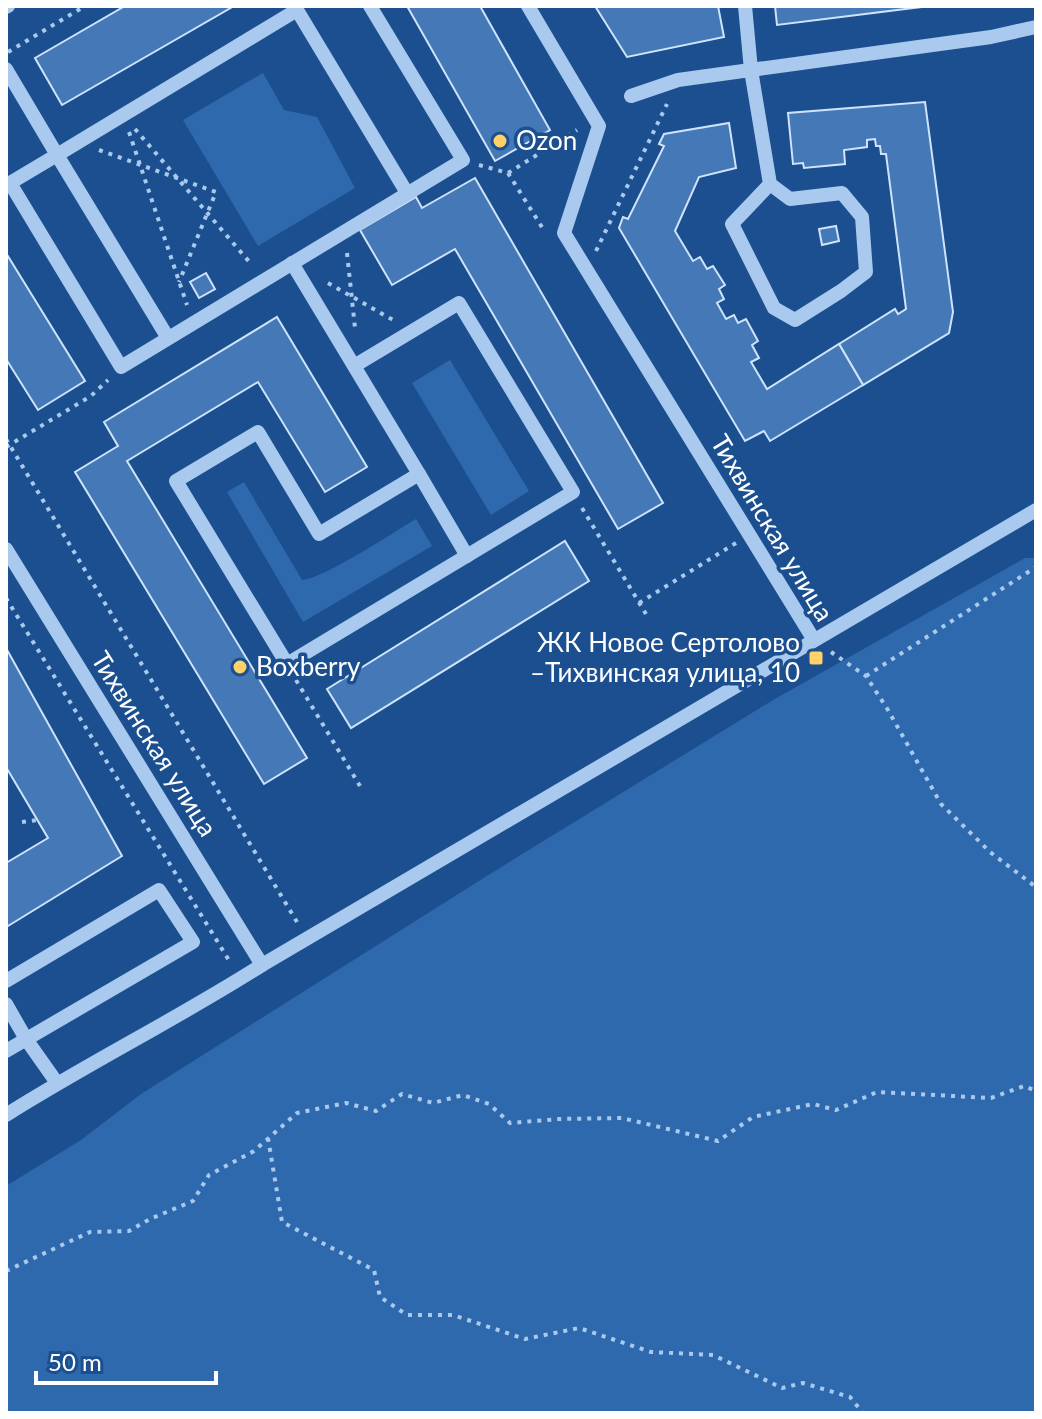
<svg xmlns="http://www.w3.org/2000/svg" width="1042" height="1419" font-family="Lato,sans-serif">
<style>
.green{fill:#2e69ad}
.building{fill:#4478b7;stroke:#cfe3fa;stroke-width:2}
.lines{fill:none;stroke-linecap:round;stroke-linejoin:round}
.path{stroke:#a9c9ee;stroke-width:4;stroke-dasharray:4 6;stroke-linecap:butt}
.minor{stroke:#a9c9ee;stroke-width:14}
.poi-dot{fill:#ffd166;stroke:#1b4f8f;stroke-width:3}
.labels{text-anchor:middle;stroke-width:7;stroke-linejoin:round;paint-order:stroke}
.poi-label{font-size:26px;fill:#fff;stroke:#1b4f8f;text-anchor:start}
.street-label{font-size:26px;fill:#fff;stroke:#1b4f8f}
</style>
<rect width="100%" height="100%" fill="#1b4f8f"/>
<g class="green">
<path d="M263 73 284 110 317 117 355 188 258 246 183 120Z"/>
<path d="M450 360 529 491 491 515 412 383Z"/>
<path d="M244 482 302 580C323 579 394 532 416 519L432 546 303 622 227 492Z"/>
<path d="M1025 558H1036V1413H6V1186L81 1140 141 1094 498 869 773 700Z"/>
</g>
<g class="building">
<path d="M125 6H234L62 105 35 58Z"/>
<path d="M407 6H480L550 130 495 161Z"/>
<path d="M595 6H718L724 37 627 57Z"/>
<path d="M775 6H921V7L777 25Z"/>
<path d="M925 102 953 312 949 333 863 385 839 344 895 309 898 314 906 309 886 154H881L880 146H876L875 139 867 140V147L844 150 845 164 804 168 803 163 793 164 788 113Z"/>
<path d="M729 123 736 168 699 177 675 231 693 261 700 257 707 269 713 266 725 285 719 289 724 299 717 303 726 319 734 315 738 323 746 319 758 341 752 345 759 358 751 362 767 389 839 344 863 385 770 441 764 431 745 441 619 228 623 217 628 219 664 146 659 144 664 134Z"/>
<path d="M475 178 663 503 618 529 455 249 392 285 360 230 416 197 422 208Z"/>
<path d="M836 226 839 241 822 245 819 229Z"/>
<path d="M6 253 85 381 38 410 6 359Z"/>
<path d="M206 273 215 289 199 298 190 282Z"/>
<path d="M277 317 367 467 325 492 258 382 127 461 307 758 264 784 75 472 118 446 104 422Z"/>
<path d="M565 541 589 581 351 728 327 689Z"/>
<path d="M6 648 122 856 8 926 6 923V863L48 838 6 767Z"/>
</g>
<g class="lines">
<g class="path">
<path d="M8 52 85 6"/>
<path d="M135 129 252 265"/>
<path d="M129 132 187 305"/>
<path d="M99 150 216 192 179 282"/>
<path d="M479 165 508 173 545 232"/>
<path d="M508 173 577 130"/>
<path d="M596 251 667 104"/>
<path d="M347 253 355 328"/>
<path d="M328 283 393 320"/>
<path d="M6 439 297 922"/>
<path d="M6 447 91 396 108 380"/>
<path d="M582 508 646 614"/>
<path d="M6 598 230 962"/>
<path d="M639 603 736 543"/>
<path d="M831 652 866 676 888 710 941 804 990 852 1036 887"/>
<path d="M866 676 1036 567"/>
<path d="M296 680 360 786"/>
<path d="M22 822 37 820"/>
<path d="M268 1138 282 1222 374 1270 380 1297 407 1315H453L525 1339 579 1328 651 1352 713 1355 782 1388 803 1383 850 1397 863 1413"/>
<path d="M6 1271 90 1232 129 1231 150 1219 193 1201 209 1175 254 1151 297 1113 346 1103 376 1111 402 1094 433 1103 463 1095 489 1104 510 1123 559 1119 622 1118 718 1141 753 1117 813 1104 836 1110 877 1092 991 1098 1024 1086 1036 1091"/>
</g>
<g class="minor">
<path d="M528 6 599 126 564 233 814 640"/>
<path d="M745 6 751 70 770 184 790 199 842 193 862 217 866 272 841 291 795 320 774 308 732 224 770 184"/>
<path d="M6 7 8 6"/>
<path d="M6 69 57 155 10 183 121 367 463 160 370 6"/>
<path d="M631 96 678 80 991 37 1036 27"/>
<path d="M292 263 419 474 319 534 258 432 176 481 287 664 573 492 459 303 354 366"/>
<path d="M168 338 57 155 297 10 407 193"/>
<path d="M419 474 467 556"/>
<path d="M6 549 262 965"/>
<path d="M6 981 159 890 193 942 6 1051"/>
<path d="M6 1004 26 1039 57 1083"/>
<path d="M6 1115C90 1062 179 1018 262 965L1036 510"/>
</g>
</g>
<g class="poi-dot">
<circle cx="500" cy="141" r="8"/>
<rect x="808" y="650" width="16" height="16" rx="4"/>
<circle cx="240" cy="667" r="8"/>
</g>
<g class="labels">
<g class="poi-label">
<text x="516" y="150">Ozon</text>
<text x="800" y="652" text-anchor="end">ЖК Новое Сертолово<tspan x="800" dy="30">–Тихвинская улица, 10</tspan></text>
<text x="256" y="676">Boxberry</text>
</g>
<g class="street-label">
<text transform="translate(772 528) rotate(59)" y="9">Тихвинская улица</text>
<text transform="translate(154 744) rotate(58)" y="9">Тихвинская улица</text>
</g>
</g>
<rect width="1042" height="1419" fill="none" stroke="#ffffff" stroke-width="16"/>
<path d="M36 1371v12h180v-12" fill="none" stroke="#ffffff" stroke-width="4"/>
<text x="48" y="1371" font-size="24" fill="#ffffff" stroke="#1b4f8f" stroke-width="6" paint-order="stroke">50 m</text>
</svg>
